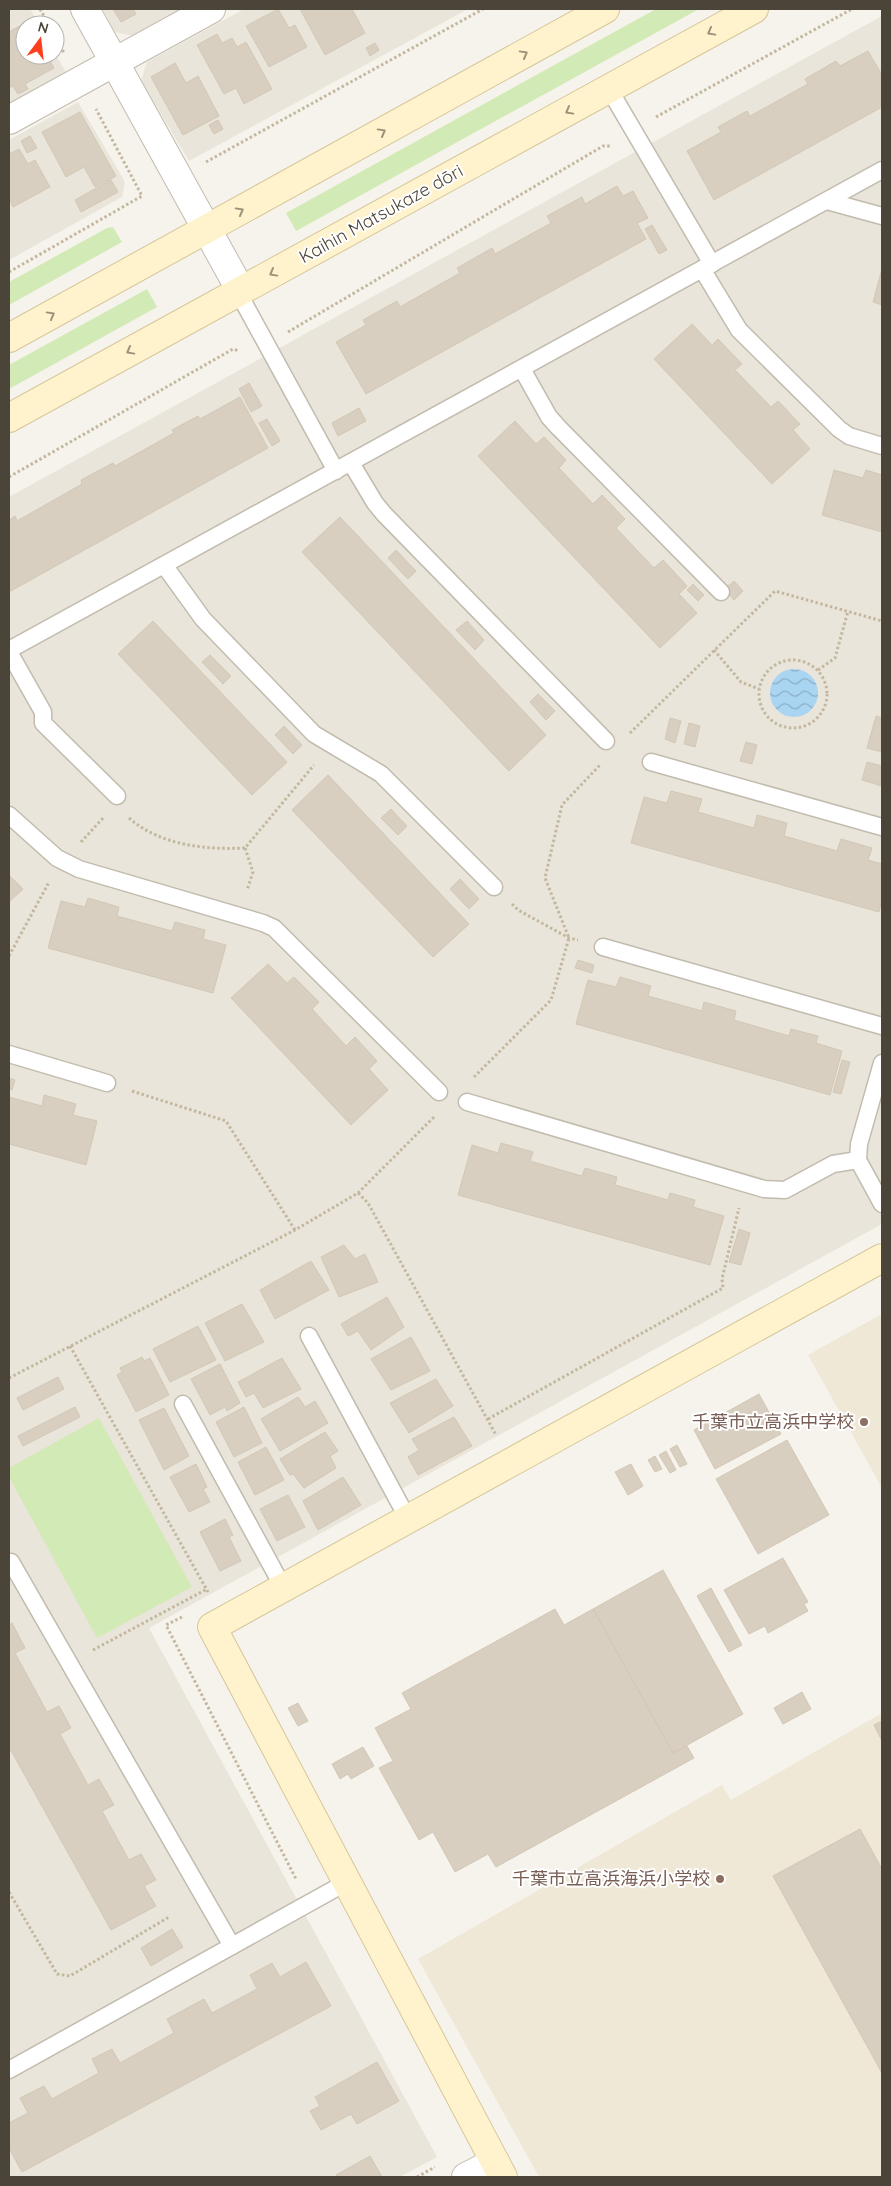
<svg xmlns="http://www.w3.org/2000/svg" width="891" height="2186" font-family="Quicksand,'Noto Sans JP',sans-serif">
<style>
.residential{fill:#eae5da}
.education{fill:#efe8d6}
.grass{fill:#d2eab5}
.water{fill:url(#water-waves)}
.building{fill:#d8cfc1;stroke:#d3c7b4}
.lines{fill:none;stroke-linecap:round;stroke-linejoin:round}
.lane-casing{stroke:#c2bbae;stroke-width:19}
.street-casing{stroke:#c2bbae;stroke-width:30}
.secondary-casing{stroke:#d6c79b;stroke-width:30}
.path{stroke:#c4b79f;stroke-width:3;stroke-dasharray:2.5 2.5;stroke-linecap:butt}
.lane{stroke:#fff;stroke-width:16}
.street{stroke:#fff;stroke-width:28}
.secondary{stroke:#fff3cd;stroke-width:28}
.oneway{stroke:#9c937c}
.education-dot{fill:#8d6e63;stroke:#fff;stroke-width:2}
.labels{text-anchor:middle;stroke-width:4;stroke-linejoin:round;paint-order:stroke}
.street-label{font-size:18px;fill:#4b4439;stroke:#fff}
.education-label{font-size:18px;fill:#785e54;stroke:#fff;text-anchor:end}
</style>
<defs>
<pattern id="water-waves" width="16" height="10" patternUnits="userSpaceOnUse" patternTransform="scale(1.25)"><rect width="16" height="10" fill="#a9d4f2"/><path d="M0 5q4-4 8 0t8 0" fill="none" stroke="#8caec5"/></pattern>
</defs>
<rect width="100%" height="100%" fill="#f6f3ec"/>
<g class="residential">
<path d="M9 9H30L39 25H25V55H55V53L68 76 12 105 9 104Z"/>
<path d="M103 9H184L134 36 115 32Z"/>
<path d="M244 9H468L189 161 141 81 147 62Z"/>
<path d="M882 16V1224L149 1628 437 2157 400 2177H9V497Z"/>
<path d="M78 102 125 182 122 197 9 260V140Z"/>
</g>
<g class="education">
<path d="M882 1314V1488L808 1355Z"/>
<path d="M882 1713V2177H539L418 1959 722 1785 731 1800Z"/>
</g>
<g class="grass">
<path d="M656 9H699L296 231 286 213Z"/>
<path d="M113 227 122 242 9 305V282L107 228Z"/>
<path d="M147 289 157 307 9 389V365Z"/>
<path d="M99 1418 192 1587 97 1638 9 1477V1468Z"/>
</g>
<circle class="water" cx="794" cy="693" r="24"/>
<g class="building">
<path d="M113 9H133L136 14 121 22Z"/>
<path d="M278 9 289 28 295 25 307 47 269 67 246 26Z"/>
<path d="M300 9H352L365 33 325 55Z"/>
<path d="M28 21 30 25H25V55H47L54 68 25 84 28 89 18 94 13 86 9 88V32Z"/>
<path d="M217 34 222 43 232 38 237 47 246 42 272 89 244 104 236 88 224 94 197 45Z"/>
<path d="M375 43 379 50 370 56 366 48Z"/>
<path d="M868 51 882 75V107L714 200 687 151 721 132 718 127 747 111 750 116 808 84 805 79 836 61 840 66Z"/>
<path d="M175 63 186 83 198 76 219 116 183 135 151 77Z"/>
<path d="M80 112 116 176 95 187 84 167 66 177 42 132Z"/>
<path d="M218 120 223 129 214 134 209 125Z"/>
<path d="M30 136 37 148 27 153 21 141Z"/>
<path d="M19 149 28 164 35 160 50 187 13 207 9 198V154Z"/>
<path d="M111 180 118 192 81 212 75 200Z"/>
<path d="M617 186 623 196 633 191 648 218 637 223 646 239 366 394 336 342 366 325 363 320 397 301 400 307 460 273 457 268 492 248 495 254 551 223 547 216 582 197 585 204Z"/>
<path d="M652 225 667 250 659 254 645 229Z"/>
<path d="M882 269V305L873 302Z"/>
<path d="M692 324 712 345 718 339 742 364 735 370 771 407 778 401 800 424 793 430 810 449 772 484 654 359Z"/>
<path d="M249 383 262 406 251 412 239 389Z"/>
<path d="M240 397 268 448 9 592V520L15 516 17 521 82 484 81 480 113 463 115 466 174 433 172 430 198 416 200 419Z"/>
<path d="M359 408 366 421 338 436 332 423Z"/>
<path d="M267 419 280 441 272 446 259 423Z"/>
<path d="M515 421 536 444 544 437 566 460 559 468 593 504 602 495 625 519 616 528 654 568 663 560 687 586 679 594 697 613 660 648 478 456Z"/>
<path d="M834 470 863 478 866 470 882 475V532L822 515Z"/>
<path d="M340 517 546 735 509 771 302 552Z"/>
<path d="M396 550 416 571 408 579 388 558Z"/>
<path d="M734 581 743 591 734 600 725 589Z"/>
<path d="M693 584 704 595 698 601 687 590Z"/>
<path d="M153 621 287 762 252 795 118 654Z"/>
<path d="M467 621 484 640 475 650 456 630Z"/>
<path d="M210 655 231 676 223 684 202 662Z"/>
<path d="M538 694 555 711 546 720 530 702Z"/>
<path d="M876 716 882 718V752L867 748Z"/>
<path d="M670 718 681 721 675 743 665 739Z"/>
<path d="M689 723 700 726 695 747 684 744Z"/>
<path d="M284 726 302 745 293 754 275 735Z"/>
<path d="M746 742 757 745 752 764 740 761Z"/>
<path d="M867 762 882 766V786L862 780Z"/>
<path d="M328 775 469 924 433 957 292 810Z"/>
<path d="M671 791 702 799 698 812 754 828 757 815 787 823 784 836 837 851 841 839 872 848 868 860 882 864V900L879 912 631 843 644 797 667 803Z"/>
<path d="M391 809 407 826 398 835 381 818Z"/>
<path d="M9 875 23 889 9 902Z"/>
<path d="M460 879 479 899 469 909 450 889Z"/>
<path d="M88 898 119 907 117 916 172 931 175 922 205 930 203 939 226 945 213 993 48 948 61 901 85 907Z"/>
<path d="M578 960 594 965 592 973 575 968Z"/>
<path d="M268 964 287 983 294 977 319 1002 312 1009 346 1046 355 1037 377 1061 369 1069 388 1090 351 1125 231 998Z"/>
<path d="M620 977 651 986 648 996 702 1011 704 1002 736 1011 734 1020 789 1036 791 1029 818 1036 816 1043 842 1051 830 1095 576 1024 588 980 616 987Z"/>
<path d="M842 1060 850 1062 841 1094 833 1092Z"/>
<path d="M9 1078 15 1080 12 1090 9 1089Z"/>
<path d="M44 1095 76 1104 73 1115 97 1121 86 1165 9 1144V1097L42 1106Z"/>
<path d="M501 1143 533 1152 530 1161 582 1176 585 1168 617 1177 615 1185 668 1200 670 1193 695 1200 693 1207 724 1216 710 1265 458 1195 472 1145 498 1153Z"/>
<path d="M739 1229 750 1233 741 1265 729 1262Z"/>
<path d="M344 1245 355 1259 365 1254 378 1282 339 1297 321 1257Z"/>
<path d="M311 1261 329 1290 275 1319 260 1290Z"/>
<path d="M387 1297 404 1327 371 1350 358 1331 348 1336 341 1324Z"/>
<path d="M242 1304 264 1342 225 1361 205 1323Z"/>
<path d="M198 1326 216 1360 170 1382 153 1349Z"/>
<path d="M411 1337 430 1371 391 1390 371 1359Z"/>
<path d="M142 1357 144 1361 150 1358 169 1395 136 1412 117 1375 122 1372 120 1368Z"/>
<path d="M282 1358 301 1389 263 1408 254 1393 246 1397 238 1382Z"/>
<path d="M220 1364 240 1403 227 1411 225 1407 210 1415 191 1379Z"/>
<path d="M58 1377 64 1389 23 1410 17 1398Z"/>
<path d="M436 1379 453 1406 409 1433 390 1403Z"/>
<path d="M759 1394 781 1434 715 1469 694 1430Z"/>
<path d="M298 1397 305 1407 315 1401 328 1423 280 1451 261 1419Z"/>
<path d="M75 1407 80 1417 23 1446 18 1436Z"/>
<path d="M244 1407 262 1443 234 1457 216 1422Z"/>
<path d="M164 1408 189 1456 164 1470 139 1420Z"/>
<path d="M454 1417 472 1446 418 1475 408 1457 419 1450 412 1439Z"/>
<path d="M325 1432 338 1451 330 1456 336 1468 304 1488 293 1474 290 1475 280 1459Z"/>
<path d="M787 1440 829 1515 758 1554 716 1479Z"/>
<path d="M677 1445 687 1464 680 1467 670 1449Z"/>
<path d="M266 1447 284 1480 255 1495 238 1462Z"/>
<path d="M666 1451 676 1470 670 1473 659 1455Z"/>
<path d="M655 1456 662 1469 655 1472 648 1460Z"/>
<path d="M196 1464 207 1487 203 1489 210 1502 189 1512 170 1477Z"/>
<path d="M631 1464 643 1486 628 1495 615 1472Z"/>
<path d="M343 1477 361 1505 318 1530 303 1501Z"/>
<path d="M288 1495 305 1527 277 1541 260 1509Z"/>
<path d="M225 1519 233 1535 229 1537 241 1561 220 1571 200 1532Z"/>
<path d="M783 1558 808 1602 804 1604 808 1611 768 1633 765 1626 749 1634 724 1590Z"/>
<path d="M663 1570 743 1714 673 1753 593 1609Z"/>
<path d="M711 1588 742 1645 729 1652 697 1596Z"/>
<path d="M555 1609 564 1625 593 1609 673 1753 687 1746 694 1758 496 1867 488 1854 455 1872 433 1832 419 1840 379 1768 393 1761 375 1728 411 1709 402 1693Z"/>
<path d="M12 1623 25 1648 15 1653 47 1712 59 1706 71 1728 60 1734 88 1785 99 1779 114 1805 102 1811 129 1860 141 1854 156 1880 144 1886 156 1906 111 1930 9 1747V1625Z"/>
<path d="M802 1692 811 1709 783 1724 774 1708Z"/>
<path d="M298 1703 308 1721 298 1726 288 1708Z"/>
<path d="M882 1721V1741L874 1725Z"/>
<path d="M363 1747 374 1766 351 1779 348 1774 340 1779 332 1764Z"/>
<path d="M860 1829 882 1869V2073L773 1876Z"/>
<path d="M172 1929 183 1947 151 1966 141 1948Z"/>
<path d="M306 1962 331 2006 22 2172 9 2148V2123L28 2113 20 2098 44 2086 52 2099 99 2073 92 2059 112 2049 120 2063 174 2033 167 2019 204 1999 212 2013 257 1989 250 1975 272 1963 280 1977Z"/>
<path d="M377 2062 399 2101 357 2124 351 2114 321 2130 310 2111 320 2106 315 2097Z"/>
<path d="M370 2156 382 2177H337L336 2175Z"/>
</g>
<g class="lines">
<defs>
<g id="lane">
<path d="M609 89 712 264"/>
<path d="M827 201 882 216"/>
<path d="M702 269 739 330 839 429 849 436 882 446"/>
<path d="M241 291 245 305 336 471"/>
<path d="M522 369 549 417 559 428 721 592"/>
<path d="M351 463 375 503 384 514 606 741"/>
<path d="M164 565 203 619 314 734 381 774 494 887"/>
<path d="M9 650 882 170"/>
<path d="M9 652 43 712V723L117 796"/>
<path d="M651 762 882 827"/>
<path d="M9 815 57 858 79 869 263 923 274 928 439 1092"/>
<path d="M603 947 882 1026"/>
<path d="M9 1054 107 1083"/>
<path d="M882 1063 859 1144 858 1160 882 1204"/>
<path d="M467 1102 764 1189 785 1190 833 1164 858 1160"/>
<path d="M309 1336 408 1519"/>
<path d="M183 1404 283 1587"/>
<path d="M11 1562 232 1946"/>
<path d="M9 2070 347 1882"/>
</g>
<g id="street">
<path d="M85 9 241 291"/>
<path d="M9 120 211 9"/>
<path d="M466 2177 495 2162"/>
</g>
<g id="secondary">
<path d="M9 338 605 9"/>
<path d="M9 418 754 9"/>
<path d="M503 2177 212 1627 882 1258"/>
</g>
</defs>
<use href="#lane" class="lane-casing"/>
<use href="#street" class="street-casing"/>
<use href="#secondary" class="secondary-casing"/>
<g class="path">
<path d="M40 9 49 25"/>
<path d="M55 37 64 53"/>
<path d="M656 117 852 9"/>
<path d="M206 162 483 9"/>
<path d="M9 272 142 196 96 109"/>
<path d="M288 332 603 146H611"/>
<path d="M9 477 233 349 239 351"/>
<path d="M714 650 741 682 759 689"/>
<circle cx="793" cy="694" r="34"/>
<path d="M818 670 835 658 848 611"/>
<path d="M630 733 775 591 882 621"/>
<path d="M129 818C160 845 204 850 245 848L314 765"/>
<path d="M81 842 104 817"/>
<path d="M245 848 253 872 247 890"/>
<path d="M512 904 518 910 569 938 578 940"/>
<path d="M9 956 49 882"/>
<path d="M474 1077 551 1000 569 938 545 878 562 805 600 765"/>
<path d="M132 1091 226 1121 295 1230"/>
<path d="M358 1193 368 1203 496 1435"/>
<path d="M70 1346 208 1592"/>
<path d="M9 1378 295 1230 358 1193 434 1117"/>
<path d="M488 1419 723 1288 722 1279 739 1208"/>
<path d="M182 1617 166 1625 296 1879"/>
<path d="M93 1650 207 1589"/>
<path d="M9 1892 57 1974 70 1976 169 1917"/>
<path d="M417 2177 435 2167"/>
</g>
<use href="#lane" class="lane"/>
<use href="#street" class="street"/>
<use href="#secondary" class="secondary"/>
</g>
<defs><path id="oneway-chevron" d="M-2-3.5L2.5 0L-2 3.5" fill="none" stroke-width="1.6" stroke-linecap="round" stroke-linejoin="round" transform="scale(1.25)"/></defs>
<g class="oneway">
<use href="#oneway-chevron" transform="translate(711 32) rotate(151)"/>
<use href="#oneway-chevron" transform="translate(524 54) rotate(-29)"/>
<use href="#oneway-chevron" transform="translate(569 111) rotate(151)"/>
<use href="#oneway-chevron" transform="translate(382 132) rotate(-29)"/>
<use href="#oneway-chevron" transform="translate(240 211) rotate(-29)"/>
<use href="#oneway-chevron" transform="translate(273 273) rotate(151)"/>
<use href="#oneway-chevron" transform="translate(51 315) rotate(-29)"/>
<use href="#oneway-chevron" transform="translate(130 351) rotate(151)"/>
</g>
<g class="education-dot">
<circle cx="864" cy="1422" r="5"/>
<circle cx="720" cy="1879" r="5"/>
</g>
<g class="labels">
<g class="street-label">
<text transform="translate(381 214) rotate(-29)" y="6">Kaihin Matsukaze dōri</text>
</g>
<g class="education-label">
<text x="854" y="1428">千葉市立高浜中学校</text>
<text x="710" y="1885">千葉市立高浜海浜小学校</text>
</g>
</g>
<rect width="891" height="2186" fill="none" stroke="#4b4439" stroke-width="20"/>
<g transform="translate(40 40) rotate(15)"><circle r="24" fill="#ffffff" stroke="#b7b4b0"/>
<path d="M0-4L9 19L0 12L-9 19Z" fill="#fc3f1d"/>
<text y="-8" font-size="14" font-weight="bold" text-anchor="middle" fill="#4b4439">N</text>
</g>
</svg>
